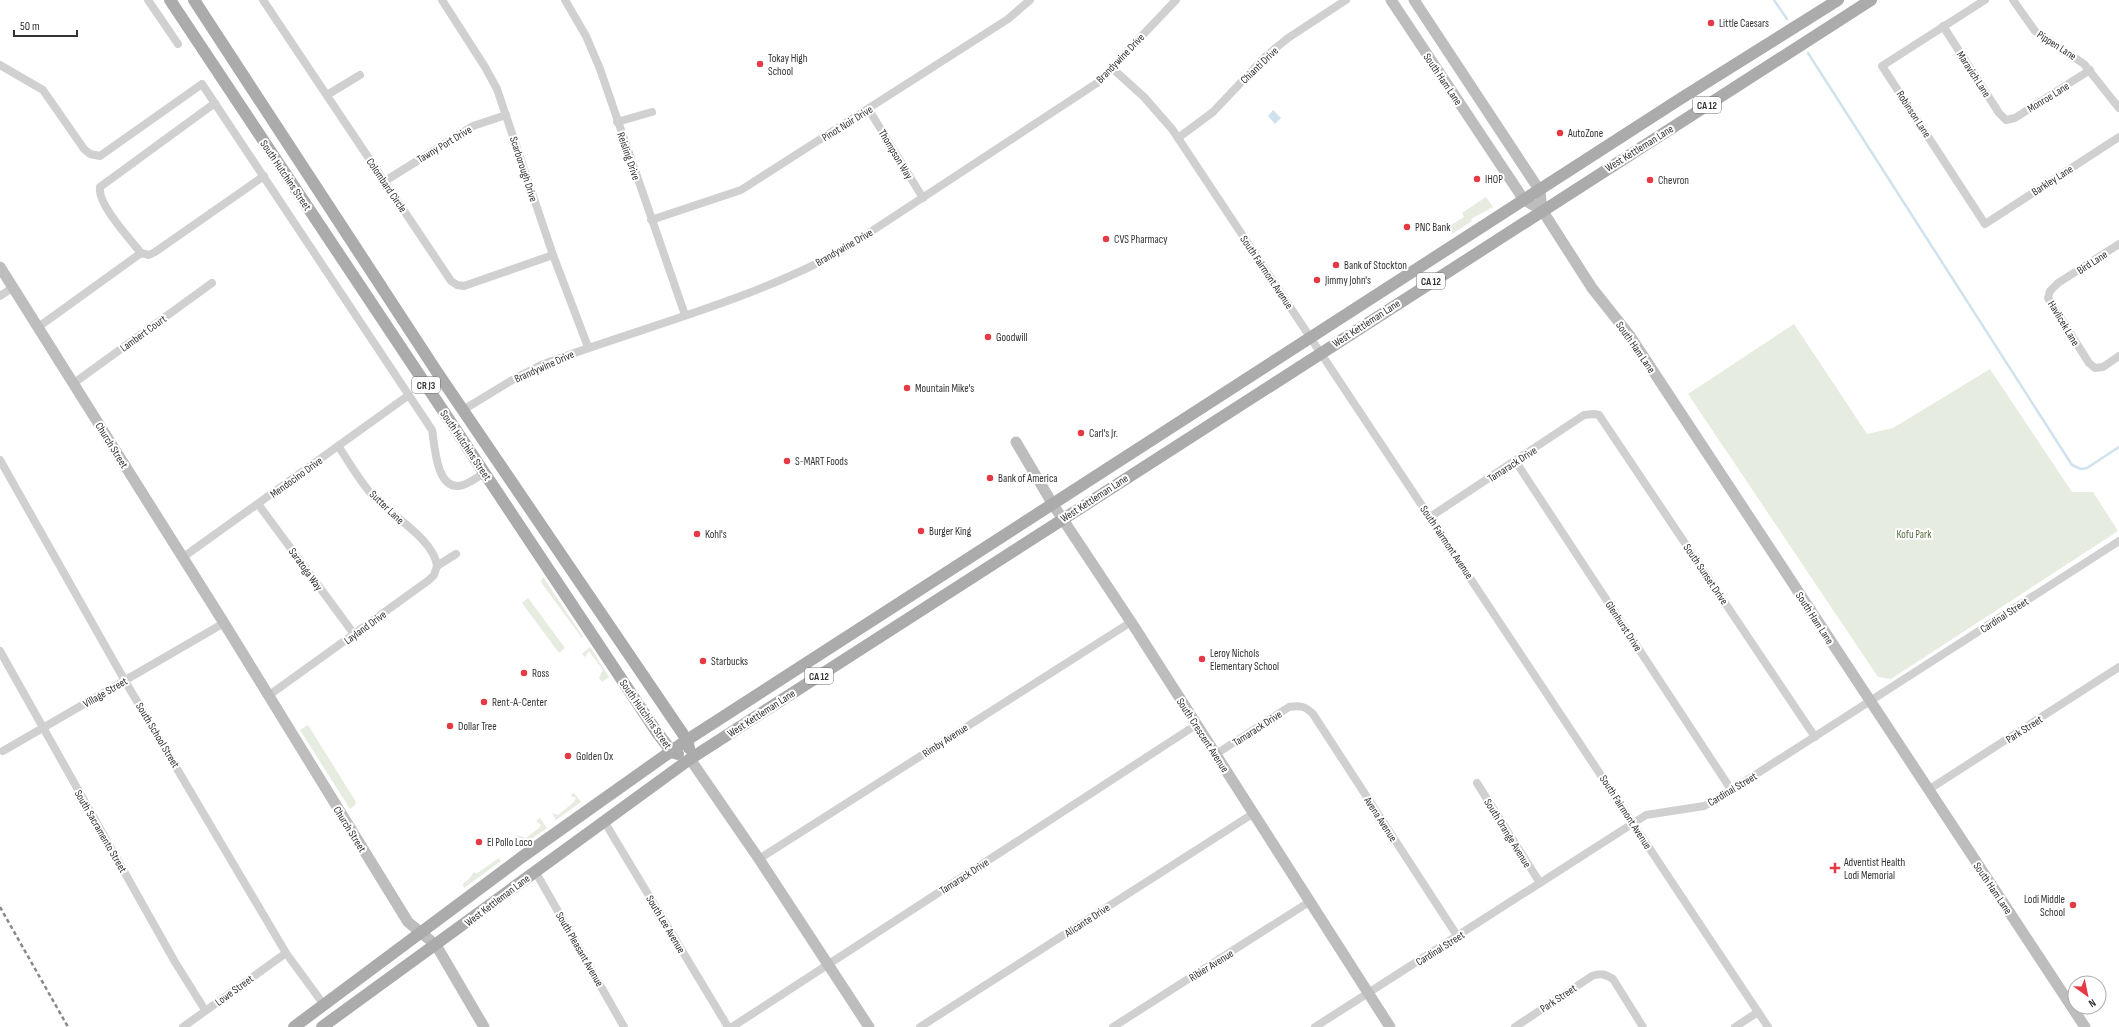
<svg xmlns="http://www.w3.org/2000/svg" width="2119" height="1027" font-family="'Sofia Sans Condensed',sans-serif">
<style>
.green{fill:#e6ecdf}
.water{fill:#cfe2ee}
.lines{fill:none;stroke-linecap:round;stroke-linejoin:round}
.stream{stroke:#cfe2ee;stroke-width:2.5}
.street{stroke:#d0d0d0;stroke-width:8}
.secondary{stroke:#bdbdbd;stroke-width:11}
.primary{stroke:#ababab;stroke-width:12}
.rail{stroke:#888;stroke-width:2.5;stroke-dasharray:4 3;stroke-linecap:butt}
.poi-dot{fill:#e63946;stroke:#fff;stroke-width:1.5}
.labels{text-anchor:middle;stroke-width:4;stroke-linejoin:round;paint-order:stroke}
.shield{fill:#fff;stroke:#707070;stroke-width:1}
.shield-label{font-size:10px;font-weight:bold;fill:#333}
.poi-label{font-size:11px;fill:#333;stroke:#fff;text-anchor:start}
.street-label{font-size:11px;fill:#333;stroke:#fff}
.park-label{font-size:11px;fill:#56703f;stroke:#fff}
</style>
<rect width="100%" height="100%" fill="#fff"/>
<g class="green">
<path d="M1486 197 1493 207 1471 219 1472 221 1452 234 1448 227 1464 217 1462 213Z"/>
<path d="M1794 324 1867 434 1893 428 1990 369 2072 492H2093L2118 531 1891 679 1878 677 1688 394Z"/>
<path d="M543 577 583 637 582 638 541 582Z"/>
<path d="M528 598 565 648 559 653 522 603Z"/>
<path d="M590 647 609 677 602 682 599 678 603 670 589 651 585 657 582 654Z"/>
<path d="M308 725 356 802 355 805 350 809 300 730Z"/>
<path d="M574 793 581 802 556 820 552 813 558 815 574 802 576 798 570 795Z"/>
<path d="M540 818 547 828 524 844 517 835 526 838 539 828 541 825 536 821Z"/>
<path d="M499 858 501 861 464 888 463 884 468 880 474 872 476 874Z"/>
</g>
<path class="water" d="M1273 110 1281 118 1275 124 1268 116Z"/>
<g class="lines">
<g class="stream">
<path d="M1774 0 1787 19"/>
<path d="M1808 53 2072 465 2081 469 2087 468 2119 447"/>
</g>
<g class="street">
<path d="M148 0 178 44"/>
<path d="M263 0 451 281 457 285 464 286 553 255"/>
<path d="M442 0 485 67 497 89 553 255 588 347"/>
<path d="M565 0 586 36 600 69 685 315"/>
<path d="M1985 0 1882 66 1985 224 2119 137"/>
<path d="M2013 0 2035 31 2084 64 2119 108"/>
<path d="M1943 26 1999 113 2006 120 2015 118 2090 70"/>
<path d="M0 65 43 90 84 149 90 154 100 156 202 84 432 430C435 446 436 488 459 486 468 485 477 477 484 473"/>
<path d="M1112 68 1144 97 1172 129 1768 1027"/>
<path d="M327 95 360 75"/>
<path d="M869 110 923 198"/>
<path d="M617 122 652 112"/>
<path d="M1178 138 1213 112 1266 56 1288 38 1346 0"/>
<path d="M385 181 473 126 506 115"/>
<path d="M651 220 741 190 1008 19 1030 0"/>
<path d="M2119 244 2058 283 2050 291 2048 298 2089 363 2095 368 2103 367 2119 356"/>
<path d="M141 253C130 239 97 204 100 187L215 103"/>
<path d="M141 253 149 255 155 252 264 176"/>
<path d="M0 296 12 288"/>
<path d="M37 328 141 253"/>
<path d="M74 383 212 283"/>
<path d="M463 410 514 379 541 365C642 327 748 302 843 250L1097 83 1176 0"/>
<path d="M338 446C350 463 361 484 376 499 393 516 435 541 437 566"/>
<path d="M0 460 125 681 286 953 324 1005"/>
<path d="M1516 462 1732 791"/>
<path d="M258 504 354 634"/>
<path d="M1430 517 1584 415 1594 414 1599 415 1815 737"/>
<path d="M182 558 409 395"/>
<path d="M0 651 175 962 205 1010"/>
<path d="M268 696 429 580 434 575 437 566 456 554"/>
<path d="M3 751 224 623"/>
<path d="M1216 754 1289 707C1300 705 1305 706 1313 714L1458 937"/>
<path d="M1477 783 1540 883"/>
<path d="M1928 790 2119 667"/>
<path d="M604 821 728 1027"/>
<path d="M759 859 1131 622"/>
<path d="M535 871 624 1027"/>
<path d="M183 1027 286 953"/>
<path d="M732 1027 1196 725"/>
<path d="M920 1027 1254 813"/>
<path d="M1113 1027 1309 902"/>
<path d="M1315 1027 1646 815 1704 806 1716 800 2119 541"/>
<path d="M1515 1027 1592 976C1601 973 1605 974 1613 979L1643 1027"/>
<path d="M1735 1027 1758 1012"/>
</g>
<g class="secondary">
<path d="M1391 0 1524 200 1542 210"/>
<path d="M1414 0 1540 191 1542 210 1592 288 1630 336 2085 1027"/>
<path d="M0 267 224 623 408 922 436 945 484 1027"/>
<path d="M1016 442 1052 503 1135 628 1390 1027"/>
<path d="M690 759 759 859 869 1027"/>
</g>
<g class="primary">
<path d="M170 0 656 731 672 752 678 754"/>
<path d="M194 0 437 372 687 740 689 748"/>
<path d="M294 1027 522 857 687 740 1680 99 1838 0"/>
<path d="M322 1027 690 759 1871 0"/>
</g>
<path class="rail" d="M0 907 68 1027"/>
</g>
<g class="poi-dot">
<circle cx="1711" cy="23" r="4"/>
<circle cx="760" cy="64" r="4"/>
<circle cx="1560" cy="133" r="4"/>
<circle cx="1477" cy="179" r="4"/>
<circle cx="1650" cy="180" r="4"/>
<circle cx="1407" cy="227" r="4"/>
<circle cx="1106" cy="239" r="4"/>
<circle cx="1336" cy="265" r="4"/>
<circle cx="1317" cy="280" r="4"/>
<circle cx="988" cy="337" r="4"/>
<circle cx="907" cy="388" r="4"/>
<circle cx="1081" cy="433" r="4"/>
<circle cx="787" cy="461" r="4"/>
<circle cx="990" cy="478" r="4"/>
<circle cx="921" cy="531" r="4"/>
<circle cx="697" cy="534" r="4"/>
<circle cx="1202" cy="659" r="4"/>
<circle cx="703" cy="661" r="4"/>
<circle cx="524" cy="673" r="4"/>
<circle cx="484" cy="702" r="4"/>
<circle cx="450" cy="726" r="4"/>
<circle cx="568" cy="756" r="4"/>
<circle cx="479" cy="842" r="4"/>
<path d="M1833 862h4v4h4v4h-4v4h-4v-4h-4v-4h4z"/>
<circle cx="2073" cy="905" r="4"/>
</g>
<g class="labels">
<g class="shield">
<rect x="1693" y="97" width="28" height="16" rx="3"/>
<rect x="1417" y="273" width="28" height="16" rx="3"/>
<rect x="412" y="377" width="28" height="16" rx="3"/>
<rect x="805" y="668" width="28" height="16" rx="3"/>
</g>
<g class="shield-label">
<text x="1707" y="109">CA 12</text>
<text x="1431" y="285">CA 12</text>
<text x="426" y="389">CR J3</text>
<text x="819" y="680">CA 12</text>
</g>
<g class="poi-label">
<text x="1719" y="27">Little Caesars</text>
<text x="768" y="62">Tokay High<tspan x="768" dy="13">School</tspan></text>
<text x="1568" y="137">AutoZone</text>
<text x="1485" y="183">IHOP</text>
<text x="1658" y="184">Chevron</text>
<text x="1415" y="231">PNC Bank</text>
<text x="1114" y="243">CVS Pharmacy</text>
<text x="1344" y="269">Bank of Stockton</text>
<text x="1325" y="284">Jimmy John's</text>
<text x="996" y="341">Goodwill</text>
<text x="915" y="392">Mountain Mike's</text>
<text x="1089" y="437">Carl's Jr.</text>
<text x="795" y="465">S-MART Foods</text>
<text x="998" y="482">Bank of America</text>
<text x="929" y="535">Burger King</text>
<text x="705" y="538">Kohl's</text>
<text x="1210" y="657">Leroy Nichols<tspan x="1210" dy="13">Elementary School</tspan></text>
<text x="711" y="665">Starbucks</text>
<text x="532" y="677">Ross</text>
<text x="492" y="706">Rent-A-Center</text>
<text x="458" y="730">Dollar Tree</text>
<text x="576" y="760">Golden Ox</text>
<text x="487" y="846">El Pollo Loco</text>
<text x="1844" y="866">Adventist Health<tspan x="1844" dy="13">Lodi Memorial</tspan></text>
<text x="2065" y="903" text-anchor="end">Lodi Middle<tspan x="2065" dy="13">School</tspan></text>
</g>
<g class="street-label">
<text transform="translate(2057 45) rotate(33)" y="4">Pippen Lane</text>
<text transform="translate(1120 58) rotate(-46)" y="4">Brandywine Drive</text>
<text transform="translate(1259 65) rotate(-44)" y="4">Chianti Drive</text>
<text transform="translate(1974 74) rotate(57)" y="4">Maravich Lane</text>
<text transform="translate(1443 79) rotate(56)" y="4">South Ham Lane</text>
<text transform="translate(2048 97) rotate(-32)" y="4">Monroe Lane</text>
<text transform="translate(1914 114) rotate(57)" y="4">Robinson Lane</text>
<text transform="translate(847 123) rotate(-32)" y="4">Pinot Noir Drive</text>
<text transform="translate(444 144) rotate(-31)" y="4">Tawny Port Drive</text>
<text transform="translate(1639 148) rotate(-32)" y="4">West Kettleman Lane</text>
<text transform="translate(896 154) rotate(59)" y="4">Thompson Way</text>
<text transform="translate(629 156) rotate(71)" y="4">Reisling Drive</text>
<text transform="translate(524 169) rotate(72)" y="4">Scarborough Drive</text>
<text transform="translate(286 175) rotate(56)" y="4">South Hutchins Street</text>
<text transform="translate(2052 180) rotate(-33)" y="4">Barkley Lane</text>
<text transform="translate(387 185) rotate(56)" y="4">Colombard Circle</text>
<text transform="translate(844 247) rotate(-30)" y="4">Brandywine Drive</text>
<text transform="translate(2092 262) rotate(-33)" y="4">Bird Lane</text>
<text transform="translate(1267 272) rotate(56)" y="4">South Fairmont Avenue</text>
<text transform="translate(1366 323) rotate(-33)" y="4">West Kettleman Lane</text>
<text transform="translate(2064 323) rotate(59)" y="4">Havlicek Lane</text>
<text transform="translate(143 333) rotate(-36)" y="4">Lambert Court</text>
<text transform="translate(1636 347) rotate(55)" y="4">South Ham Lane</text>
<text transform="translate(544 366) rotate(-24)" y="4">Brandywine Drive</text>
<text transform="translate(112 445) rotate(58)" y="4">Church Street</text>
<text transform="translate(466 445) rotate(56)" y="4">South Hutchins Street</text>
<text transform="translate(1512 464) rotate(-33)" y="4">Tamarack Drive</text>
<text transform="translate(296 477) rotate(-36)" y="4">Mendocino Drive</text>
<text transform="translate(1094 498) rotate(-33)" y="4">West Kettleman Lane</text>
<text transform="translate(387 507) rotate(44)" y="4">Sutter Lane</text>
<text transform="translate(1447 542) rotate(56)" y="4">South Fairmont Avenue</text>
<text transform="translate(306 569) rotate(54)" y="4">Saratoga Way</text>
<text transform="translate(1706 574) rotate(56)" y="4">South Sunset Drive</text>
<text transform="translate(2004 615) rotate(-33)" y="4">Cardinal Street</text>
<text transform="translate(1815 618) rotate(57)" y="4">South Ham Lane</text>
<text transform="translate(1624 626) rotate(57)" y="4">Glenhurst Drive</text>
<text transform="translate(365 627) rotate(-36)" y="4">Layland Drive</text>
<text transform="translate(105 692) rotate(-30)" y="4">Village Street</text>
<text transform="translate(761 713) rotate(-33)" y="4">West Kettleman Lane</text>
<text transform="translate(646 714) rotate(55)" y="4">South Hutchins Street</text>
<text transform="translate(1257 728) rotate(-33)" y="4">Tamarack Drive</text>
<text transform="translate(2024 729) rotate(-33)" y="4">Park Street</text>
<text transform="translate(158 735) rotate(59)" y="4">South School Street</text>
<text transform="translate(1203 735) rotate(57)" y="4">South Crescent Avenue</text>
<text transform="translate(945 740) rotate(-33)" y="4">Rimby Avenue</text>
<text transform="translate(1732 789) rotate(-31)" y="4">Cardinal Street</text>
<text transform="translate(1626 812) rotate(57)" y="4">South Fairmont Avenue</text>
<text transform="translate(1381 819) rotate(57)" y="4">Avena Avenue</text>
<text transform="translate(350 829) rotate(58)" y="4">Church Street</text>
<text transform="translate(101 831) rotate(60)" y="4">South Sacramento Street</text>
<text transform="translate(1508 833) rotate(58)" y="4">South Orange Avenue</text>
<text transform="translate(964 876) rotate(-33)" y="4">Tamarack Drive</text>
<text transform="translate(1993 888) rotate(56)" y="4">South Ham Lane</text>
<text transform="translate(497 900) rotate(-37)" y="4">West Kettleman Lane</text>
<text transform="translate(1087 920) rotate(-33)" y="4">Alicante Drive</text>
<text transform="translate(666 924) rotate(59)" y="4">South Lee Avenue</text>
<text transform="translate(1440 948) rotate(-32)" y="4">Cardinal Street</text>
<text transform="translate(580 949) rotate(60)" y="4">South Pleasant Avenue</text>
<text transform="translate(1211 965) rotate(-32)" y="4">Ribier Avenue</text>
<text transform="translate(234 990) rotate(-36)" y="4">Lowe Street</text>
<text transform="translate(1558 998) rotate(-34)" y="4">Park Street</text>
</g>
<g class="park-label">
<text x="1914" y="538">Kofu Park</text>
</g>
</g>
<g transform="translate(2087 995) rotate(147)"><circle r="19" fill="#ffffff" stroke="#adadad"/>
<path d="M0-3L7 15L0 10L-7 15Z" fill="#e63946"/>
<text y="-6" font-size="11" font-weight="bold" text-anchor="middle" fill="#333333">N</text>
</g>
<path d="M14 30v6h63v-6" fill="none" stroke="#333333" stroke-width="2"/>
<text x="20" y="30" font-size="12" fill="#333333" stroke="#ffffff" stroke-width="3" paint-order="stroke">50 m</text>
</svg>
